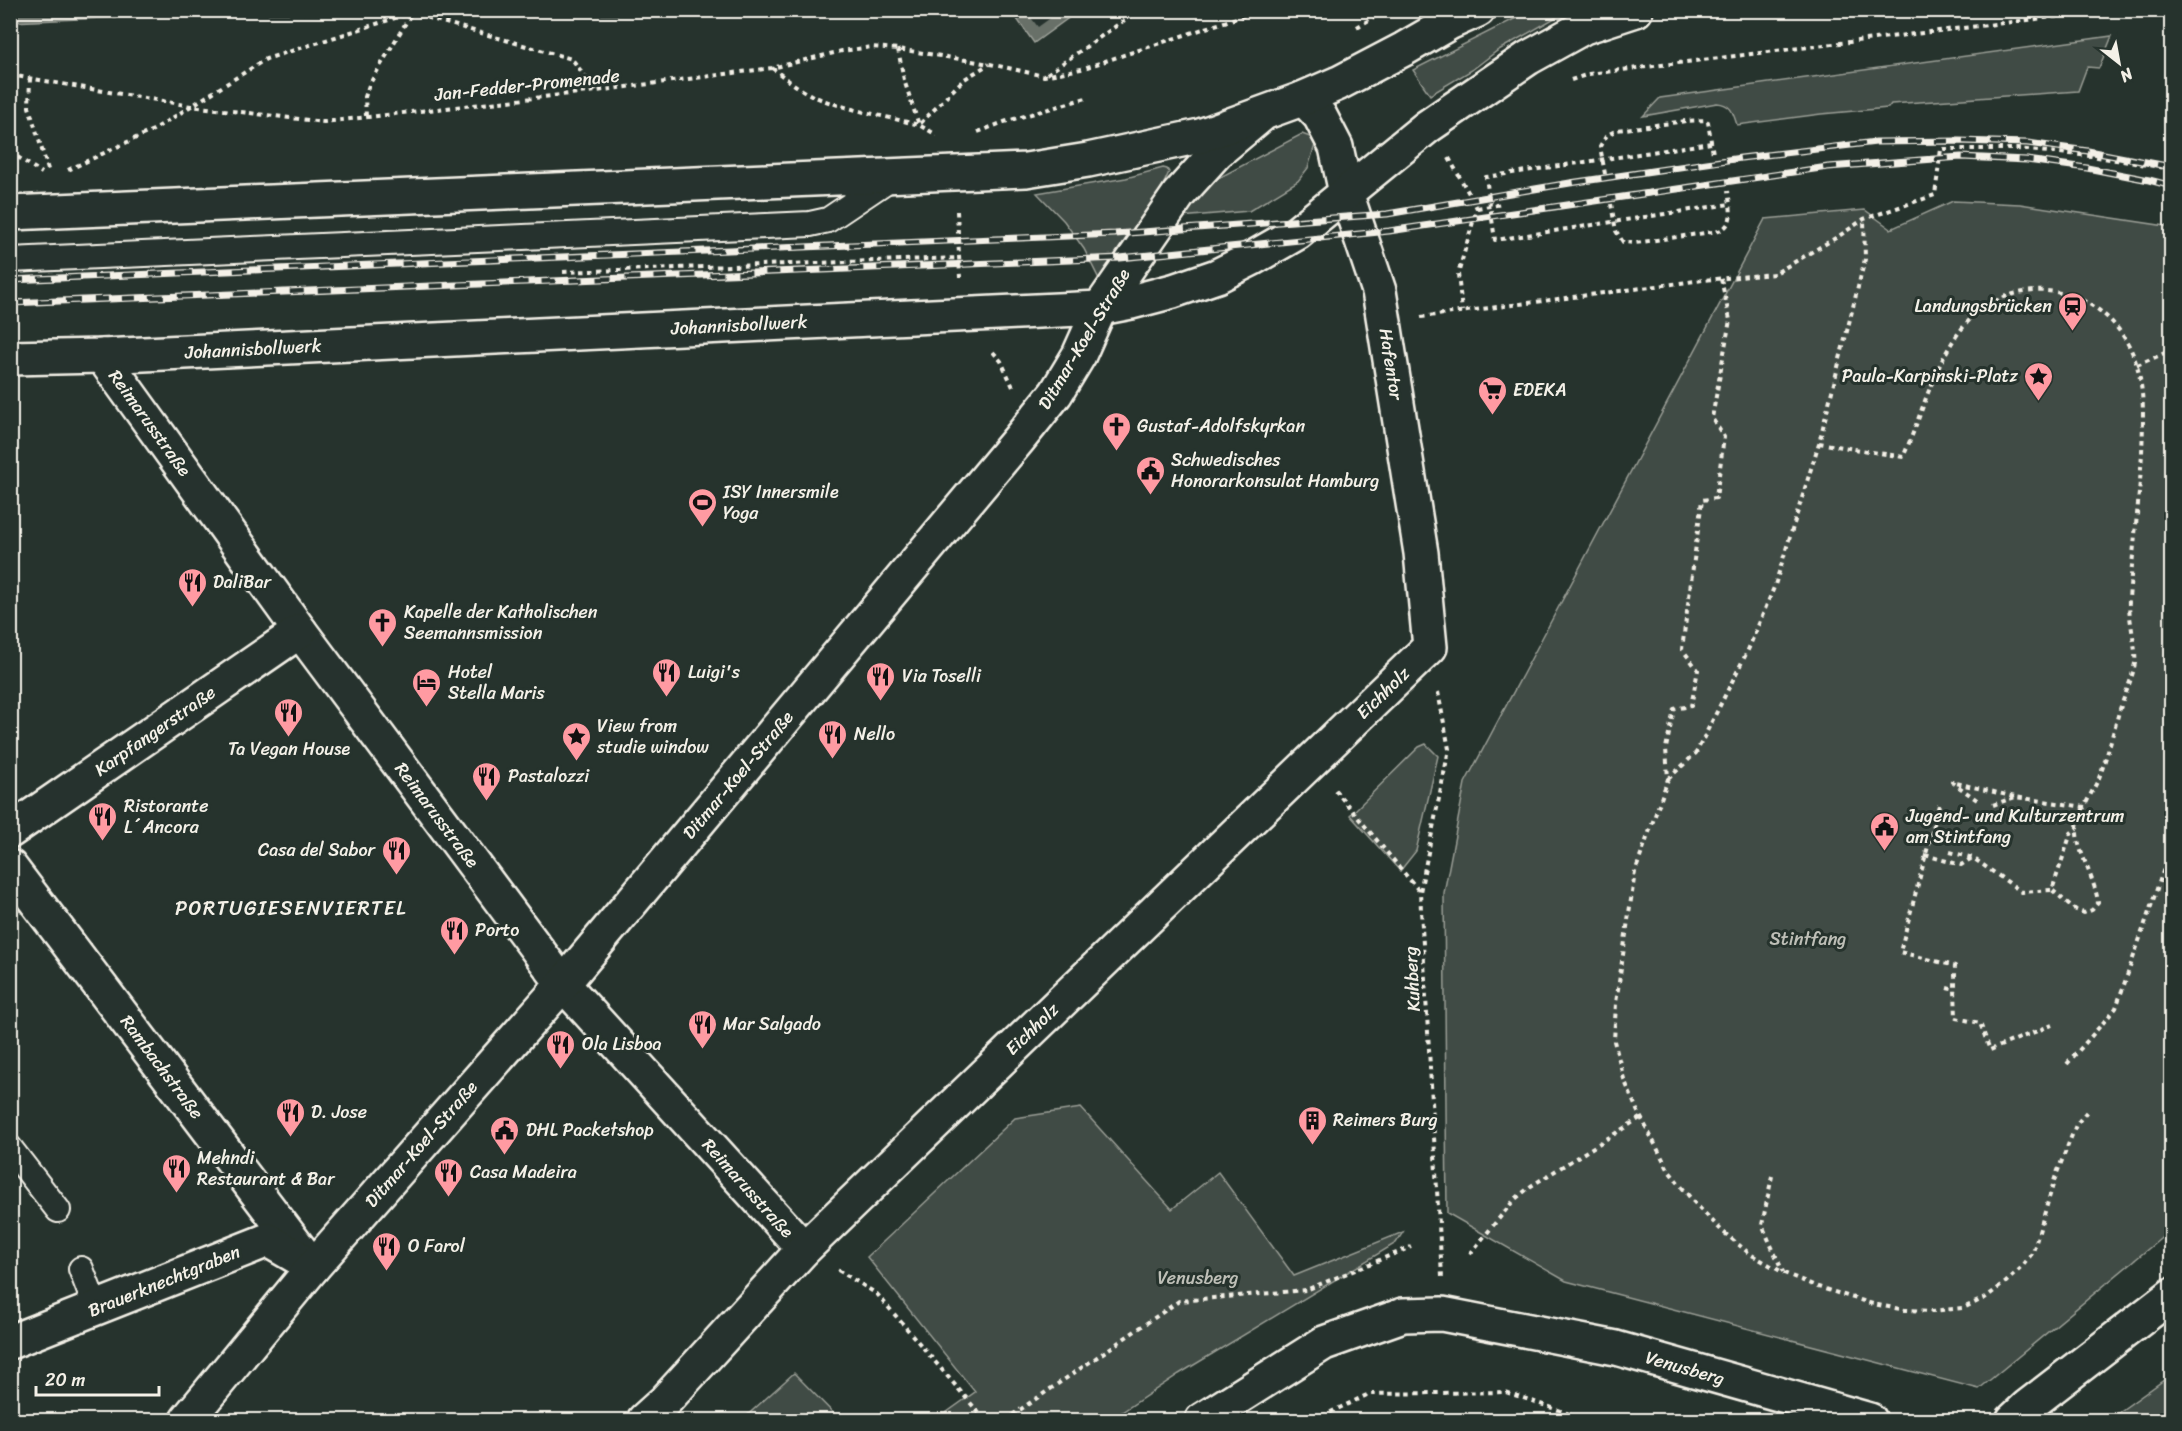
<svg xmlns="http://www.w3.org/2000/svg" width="2182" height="1431" font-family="Sriracha,sans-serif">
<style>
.green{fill:#414b45;stroke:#9a9e96;stroke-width:1.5}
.water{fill:#676f68;stroke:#9fa39b;stroke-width:1.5}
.pier{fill:#26332d}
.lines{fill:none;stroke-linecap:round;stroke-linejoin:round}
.lane-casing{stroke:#f4f1e8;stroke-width:28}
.street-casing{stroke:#f4f1e8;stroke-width:38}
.secondary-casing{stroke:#f4f1e8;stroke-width:38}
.path{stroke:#f4f1e8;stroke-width:4;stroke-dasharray:4.5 4.5;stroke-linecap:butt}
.lane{stroke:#26332d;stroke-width:24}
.street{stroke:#26332d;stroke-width:33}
.secondary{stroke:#26332d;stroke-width:33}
.rail-casing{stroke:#f4f1e8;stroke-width:7}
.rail{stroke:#26332d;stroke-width:4.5;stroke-dasharray:14;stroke-linecap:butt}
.labels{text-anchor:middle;stroke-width:6;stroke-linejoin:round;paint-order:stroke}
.street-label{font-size:18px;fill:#f4f1e8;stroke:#26332d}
.poi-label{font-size:18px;fill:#f4f1e8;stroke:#26332d;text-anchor:start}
.park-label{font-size:18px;fill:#bebfb7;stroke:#26332d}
.neighbourhood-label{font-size:20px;letter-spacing:1.5px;fill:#f4f1e8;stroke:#26332d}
</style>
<rect width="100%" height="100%" fill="#26332d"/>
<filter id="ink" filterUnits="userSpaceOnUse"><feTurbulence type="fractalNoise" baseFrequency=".0167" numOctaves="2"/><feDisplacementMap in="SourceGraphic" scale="12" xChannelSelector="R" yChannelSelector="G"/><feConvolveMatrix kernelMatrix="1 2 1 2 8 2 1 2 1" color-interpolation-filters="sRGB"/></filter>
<g filter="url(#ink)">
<g class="green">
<path d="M1530 11H1567L1497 51 1472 70 1430 95 1413 70Z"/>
<path d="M2112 36 2099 68 2087 67 2078 91 1891 104 1888 108 1821 114 1737 125C1733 112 1731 104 1717 103L1643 116 1660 98Z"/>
<path d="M1302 134 1310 137 1315 145 1308 168 1298 181 1249 211 1180 217 1211 182Z"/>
<path d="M1163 168 1167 169 1169 172 1165 181 1107 284 1101 283 1084 249 1064 221 1037 193 1126 178Z"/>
<path d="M1953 201 2020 204 2172 227 2171 1230 1979 1389 1566 1281 1447 1213 1444 893 1465 783 1765 219 1865 210 1891 229Z"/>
<path d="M1426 744 1438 756 1416 851 1400 871 1350 815 1419 747Z"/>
<path d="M1081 1108 1172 1209 1218 1172 1294 1276 1403 1232 1396 1243 1179 1374 1110 1420H936L975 1392 867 1257 1015 1118Z"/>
<path d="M794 1373 840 1420H742Z"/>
<path d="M2171 1375V1420H2108Z"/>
</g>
<path class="water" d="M10 11H1078L1034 43 1015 16 218 13 11 22Z"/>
<path class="pier" d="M1026 11H1060L1038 27Z"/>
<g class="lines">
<defs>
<g id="lane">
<path d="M10 260 810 224 828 220 895 175"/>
<path d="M10 1148 58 1210"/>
<path d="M81 1269 96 1308"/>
</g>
<g id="street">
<path d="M102 356 300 631 563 984 804 1249"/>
<path d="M10 831 300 631"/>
<path d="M10 867 313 1267"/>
<path d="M10 1342 268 1240 304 1261"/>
<path d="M187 1420 313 1267 563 984 1019 439 1056 393 1079 355 1100 308 1179 194 1217 152 1260 116"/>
<path d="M644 1420 665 1401 804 1249 1430 647 1421 553 1379 291 1346 193 1336 147 1320 116 1307 102 1302 99"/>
<path d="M1202 1420 1324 1343 1403 1315 1442 1314 1616 1348 1870 1420"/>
<path d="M2013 1420 2028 1406 2172 1295"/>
</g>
<g id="secondary">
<path d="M10 213 1026 170 1088 160 1200 136 1302 99 1339 83 1404 49 1449 23 1478 10"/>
<path d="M10 358 102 356 1100 308 1131 302 1173 291 1217 276 1253 258 1297 233 1427 127 1528 58 1584 27 1636 10"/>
</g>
</defs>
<use href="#lane" class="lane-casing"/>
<use href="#street" class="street-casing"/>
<use href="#secondary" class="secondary-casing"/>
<g class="path">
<path d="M1040 10H1042"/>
<path d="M1357 27 1386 10"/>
<path d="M898 49 904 80 919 125 937 135"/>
<path d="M772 68C784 77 796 87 811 95 841 109 886 116 919 125L963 80 989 64"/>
<path d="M1047 74 1139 10"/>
<path d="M10 75 191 106 324 122 596 91 772 68 842 51 872 47 898 49 990 64 1044 76 1081 69 1261 10"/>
<path d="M30 78 29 107 49 173"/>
<path d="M1571 80 1589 74 2109 10"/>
<path d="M366 116 365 97 369 85 411 14"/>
<path d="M978 132 1004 122 1086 98"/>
<path d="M1711 143 1486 177 1495 240 1730 204"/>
<path d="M10 152 42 173"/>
<path d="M1449 158 1477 208 1458 274 1462 311"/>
<path d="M68 170 153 130 266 59 411 13 572 59 596 91"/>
<path d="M1605 174 1600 146 1607 135 1617 130 1686 121 1706 120 1708 122 1713 154"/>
<path d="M1611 204 1616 231 1623 242 1635 243 1719 231C1736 223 1730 207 1728 191"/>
<path d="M1477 208 1503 204"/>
<path d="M957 211 960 278"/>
<path d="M563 272 959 258"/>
<path d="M1721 279 1730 320 1712 418 1724 437 1716 498 1702 500 1682 649 1698 670 1691 706 1674 709 1666 748 1668 779 1635 872 1616 1003 1614 1041 1624 1079 1637 1110 1669 1171 1692 1200 1721 1230 1750 1254 1784 1273 1818 1287 1873 1304 1905 1310 1932 1311 1963 1308 1985 1298 2006 1282 2022 1267 2033 1252 2055 1178 2076 1125 2088 1110"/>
<path d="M1421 317 1703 280 1774 274 1839 236 1864 219 1935 195 1941 149H2017L2091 156 2172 169"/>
<path d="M993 352 1001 361 1013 387"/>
<path d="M2137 365 2167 352 2172 343"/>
<path d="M1819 443 1903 457C1932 394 1946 296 2034 291 2082 288 2124 320 2137 366 2145 393 2143 424 2142 453 2139 502 2133 550 2129 599 2128 618 2137 648 2135 663 2132 680 2124 696 2119 712 2113 733 2107 756 2099 778 2094 789 2077 817 2077 828 2075 848 2096 880 2098 903L2092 910 2084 913 2076 910 2052 890"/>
<path d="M1438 692 1449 749 1420 892 1442 1277"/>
<path d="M1668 779 1696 753 1748 650 1775 585 1819 443 1865 259 1864 219"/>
<path d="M1335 790 1420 892"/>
<path d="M1977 800 1952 782 2015 797 2085 807"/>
<path d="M1939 805 1900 952 1955 966V990"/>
<path d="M1993 805 2015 797"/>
<path d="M1950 852 1973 858 2022 892 2052 890 2071 833 2077 828"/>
<path d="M1925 855 1961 865 1972 858"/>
<path d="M1947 988 1955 990 1956 1018 1980 1023 1990 1050 2052 1025"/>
<path d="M2067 1064 2116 1008 2172 845"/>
<path d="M1772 1176 1762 1225 1783 1272"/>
<path d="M1470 1254 1514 1200 1531 1186 1640 1118"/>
<path d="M838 1270 877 1294 985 1420"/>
<path d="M1005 1420 1179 1301 1306 1290 1411 1247"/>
<path d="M1314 1420 1369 1394 1506 1392 1587 1420"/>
</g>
<use href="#lane" class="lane"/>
<use href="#street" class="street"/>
<use href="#secondary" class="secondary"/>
<defs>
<g id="rail">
<path d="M10 280 1115 234 1387 214 1570 183 1741 158 1876 142 1959 141 2027 143 2088 151 2172 167"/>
<path d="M10 303 1120 258 1389 231 1828 167 1961 157 2027 160 2087 168 2149 180 2172 186"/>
</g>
</defs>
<use href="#rail" class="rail-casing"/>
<use href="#rail" class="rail"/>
</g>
</g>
<defs>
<symbol id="station-pin" viewBox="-11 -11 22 30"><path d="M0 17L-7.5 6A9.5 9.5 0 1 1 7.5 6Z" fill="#ff9aa2" stroke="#26332d"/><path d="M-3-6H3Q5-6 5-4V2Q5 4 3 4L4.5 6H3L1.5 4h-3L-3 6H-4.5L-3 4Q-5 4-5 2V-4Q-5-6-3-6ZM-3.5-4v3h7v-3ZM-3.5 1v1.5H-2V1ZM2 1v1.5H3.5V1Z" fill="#111"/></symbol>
<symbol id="sight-pin" viewBox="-11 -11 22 30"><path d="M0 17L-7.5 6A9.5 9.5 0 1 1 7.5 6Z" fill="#ff9aa2" stroke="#26332d"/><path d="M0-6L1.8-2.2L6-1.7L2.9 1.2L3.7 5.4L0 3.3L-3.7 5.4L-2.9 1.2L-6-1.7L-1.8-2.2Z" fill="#111"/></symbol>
<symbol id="supermarket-pin" viewBox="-11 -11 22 30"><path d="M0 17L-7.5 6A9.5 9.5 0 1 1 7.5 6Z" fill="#ff9aa2" stroke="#26332d"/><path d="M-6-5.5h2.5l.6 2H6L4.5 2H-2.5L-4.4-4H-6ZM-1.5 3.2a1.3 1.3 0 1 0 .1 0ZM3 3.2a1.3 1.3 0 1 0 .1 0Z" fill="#111"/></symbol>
<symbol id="church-pin" viewBox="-11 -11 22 30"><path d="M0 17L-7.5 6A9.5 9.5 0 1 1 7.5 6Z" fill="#ff9aa2" stroke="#26332d"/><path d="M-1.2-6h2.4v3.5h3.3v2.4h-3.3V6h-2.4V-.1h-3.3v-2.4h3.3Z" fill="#111"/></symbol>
<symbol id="civic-pin" viewBox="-11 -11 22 30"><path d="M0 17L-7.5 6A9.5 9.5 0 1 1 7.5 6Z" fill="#ff9aa2" stroke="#26332d"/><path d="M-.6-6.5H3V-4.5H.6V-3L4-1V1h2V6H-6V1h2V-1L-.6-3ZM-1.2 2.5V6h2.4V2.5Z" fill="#111"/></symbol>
<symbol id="stadium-pin" viewBox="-11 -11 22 30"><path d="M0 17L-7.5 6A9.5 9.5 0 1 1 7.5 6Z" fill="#ff9aa2" stroke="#26332d"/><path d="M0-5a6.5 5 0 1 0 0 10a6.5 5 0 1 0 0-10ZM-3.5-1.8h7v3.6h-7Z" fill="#111"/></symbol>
<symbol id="restaurant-pin" viewBox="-11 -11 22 30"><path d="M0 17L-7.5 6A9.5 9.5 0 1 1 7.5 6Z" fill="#ff9aa2" stroke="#26332d"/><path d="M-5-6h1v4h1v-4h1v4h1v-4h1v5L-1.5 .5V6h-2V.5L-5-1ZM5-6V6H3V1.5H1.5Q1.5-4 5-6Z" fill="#111"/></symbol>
<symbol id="hotel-pin" viewBox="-11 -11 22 30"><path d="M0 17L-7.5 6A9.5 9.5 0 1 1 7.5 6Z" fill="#ff9aa2" stroke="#26332d"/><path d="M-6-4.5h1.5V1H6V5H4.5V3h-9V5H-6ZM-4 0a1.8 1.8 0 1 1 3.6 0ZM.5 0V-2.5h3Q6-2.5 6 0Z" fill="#111"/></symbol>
<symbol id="building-pin" viewBox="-11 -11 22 30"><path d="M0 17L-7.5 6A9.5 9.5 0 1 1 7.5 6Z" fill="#ff9aa2" stroke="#26332d"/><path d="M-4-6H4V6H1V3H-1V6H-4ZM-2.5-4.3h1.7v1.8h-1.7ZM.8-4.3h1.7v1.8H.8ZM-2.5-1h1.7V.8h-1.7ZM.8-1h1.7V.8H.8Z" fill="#111"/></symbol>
</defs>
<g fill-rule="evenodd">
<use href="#station-pin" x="2056" y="290" width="33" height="45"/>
<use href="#sight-pin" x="2022" y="360" width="33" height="45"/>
<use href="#supermarket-pin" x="1476" y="374" width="33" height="45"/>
<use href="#church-pin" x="1100" y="410" width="33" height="45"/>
<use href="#civic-pin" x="1134" y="454" width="33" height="45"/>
<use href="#stadium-pin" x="686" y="486" width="33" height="45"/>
<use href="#restaurant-pin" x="176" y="566" width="33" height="45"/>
<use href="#church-pin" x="366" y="606" width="33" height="45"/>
<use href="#restaurant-pin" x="650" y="656" width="33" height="45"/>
<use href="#restaurant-pin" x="864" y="660" width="33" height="45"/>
<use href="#hotel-pin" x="410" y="666" width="33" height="45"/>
<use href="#restaurant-pin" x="272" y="696" width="33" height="45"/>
<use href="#restaurant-pin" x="816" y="718" width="33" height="45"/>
<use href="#sight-pin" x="560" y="720" width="33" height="45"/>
<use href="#restaurant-pin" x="470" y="760" width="33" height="45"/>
<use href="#restaurant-pin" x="86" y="800" width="33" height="45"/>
<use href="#civic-pin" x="1868" y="810" width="33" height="45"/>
<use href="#restaurant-pin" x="380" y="834" width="33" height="45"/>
<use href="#restaurant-pin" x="438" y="914" width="33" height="45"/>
<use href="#restaurant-pin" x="686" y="1008" width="33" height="45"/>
<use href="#restaurant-pin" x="544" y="1028" width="33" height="45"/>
<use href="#restaurant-pin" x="274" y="1096" width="33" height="45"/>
<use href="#building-pin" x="1296" y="1104" width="33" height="45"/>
<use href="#civic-pin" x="488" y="1114" width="33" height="45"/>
<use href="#restaurant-pin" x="160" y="1152" width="33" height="45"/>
<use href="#restaurant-pin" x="432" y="1156" width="33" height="45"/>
<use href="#restaurant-pin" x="370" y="1230" width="33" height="45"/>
</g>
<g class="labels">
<g class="street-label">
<text transform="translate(527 85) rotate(-6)" y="6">Jan-Fedder-Promenade</text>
<text transform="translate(739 325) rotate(-3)" y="6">Johannisbollwerk</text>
<text transform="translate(1084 339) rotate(-59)" y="6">Ditmar-Koel-Straße</text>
<text transform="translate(253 349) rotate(-3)" y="6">Johannisbollwerk</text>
<text transform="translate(1391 364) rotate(81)" y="6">Hafentor</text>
<text transform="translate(150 423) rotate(54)" y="6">Reimarusstraße</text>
<text transform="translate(1383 693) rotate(-44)" y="6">Eichholz</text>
<text transform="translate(155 731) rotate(-35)" y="6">Karpfangerstraße</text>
<text transform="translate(738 775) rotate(-50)" y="6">Ditmar-Koel-Straße</text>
<text transform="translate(437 815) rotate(53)" y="6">Reimarusstraße</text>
<text transform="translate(1412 979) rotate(-93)" y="6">Kuhberg</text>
<text transform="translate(1032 1029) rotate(-44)" y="6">Eichholz</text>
<text transform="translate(162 1067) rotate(53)" y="6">Rambachstraße</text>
<text transform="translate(421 1144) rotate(-49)" y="6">Ditmar-Koel-Straße</text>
<text transform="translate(748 1188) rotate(48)" y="6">Reimarusstraße</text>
<text transform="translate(164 1281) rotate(-22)" y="6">Brauerknechtgraben</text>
<text transform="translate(1685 1368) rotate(16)" y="6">Venusberg</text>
</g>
<g class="poi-label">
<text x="2052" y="312" text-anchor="end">Landungsbrücken</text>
<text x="2018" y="382" text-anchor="end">Paula-Karpinski-Platz</text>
<text x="1513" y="396">EDEKA</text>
<text x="1137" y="432">Gustaf-Adolfskyrkan</text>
<text x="1171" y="466">Schwedisches<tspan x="1171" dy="21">Honorarkonsulat Hamburg</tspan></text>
<text x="723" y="498">ISY Innersmile<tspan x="723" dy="21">Yoga</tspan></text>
<text x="213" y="588">DaliBar</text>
<text x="404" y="618">Kapelle der Katholischen<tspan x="404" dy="21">Seemannsmission</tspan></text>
<text x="448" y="678">Hotel<tspan x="448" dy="21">Stella Maris</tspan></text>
<text x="688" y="678">Luigi's</text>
<text x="902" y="682">Via Toselli</text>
<text x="597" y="732">View from<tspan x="597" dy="21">studie window</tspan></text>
<text x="854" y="740">Nello</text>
<text x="289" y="755" text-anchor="middle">Ta Vegan House</text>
<text x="508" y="782">Pastalozzi</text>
<text x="124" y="812">Ristorante<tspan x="124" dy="21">L´Ancora</tspan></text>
<text x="1906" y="822">Jugend- und Kulturzentrum<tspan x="1906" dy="21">am Stintfang</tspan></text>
<text x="375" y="856" text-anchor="end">Casa del Sabor</text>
<text x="475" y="936">Porto</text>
<text x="723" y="1030">Mar Salgado</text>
<text x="582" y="1050">Ola Lisboa</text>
<text x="311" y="1118">D. Jose</text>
<text x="1333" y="1126">Reimers Burg</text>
<text x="526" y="1136">DHL Packetshop</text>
<text x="197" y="1164">Mehndi<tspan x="197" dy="21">Restaurant &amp; Bar</tspan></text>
<text x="470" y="1178">Casa Madeira</text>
<text x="408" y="1252">O Farol</text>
</g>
<g class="park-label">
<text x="1808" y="945">Stintfang</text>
<text x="1198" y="1284">Venusberg</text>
</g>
<g class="neighbourhood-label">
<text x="291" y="915">PORTUGIESENVIERTEL</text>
</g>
</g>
<rect width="2182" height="1431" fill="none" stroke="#26332d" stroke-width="36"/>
<rect x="18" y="18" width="2146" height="1395" fill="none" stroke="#f4f1e8" stroke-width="2" filter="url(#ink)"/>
<g transform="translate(2119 63) rotate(149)" stroke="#26332d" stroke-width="4.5" paint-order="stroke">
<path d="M0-4.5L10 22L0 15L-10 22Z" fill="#f4f1e8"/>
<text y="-9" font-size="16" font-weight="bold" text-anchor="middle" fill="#f4f1e8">N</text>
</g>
<path d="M36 1386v9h123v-9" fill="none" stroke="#f4f1e8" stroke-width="3"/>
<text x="45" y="1386" font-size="18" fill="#f4f1e8" stroke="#26332d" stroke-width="4.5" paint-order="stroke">20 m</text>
</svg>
